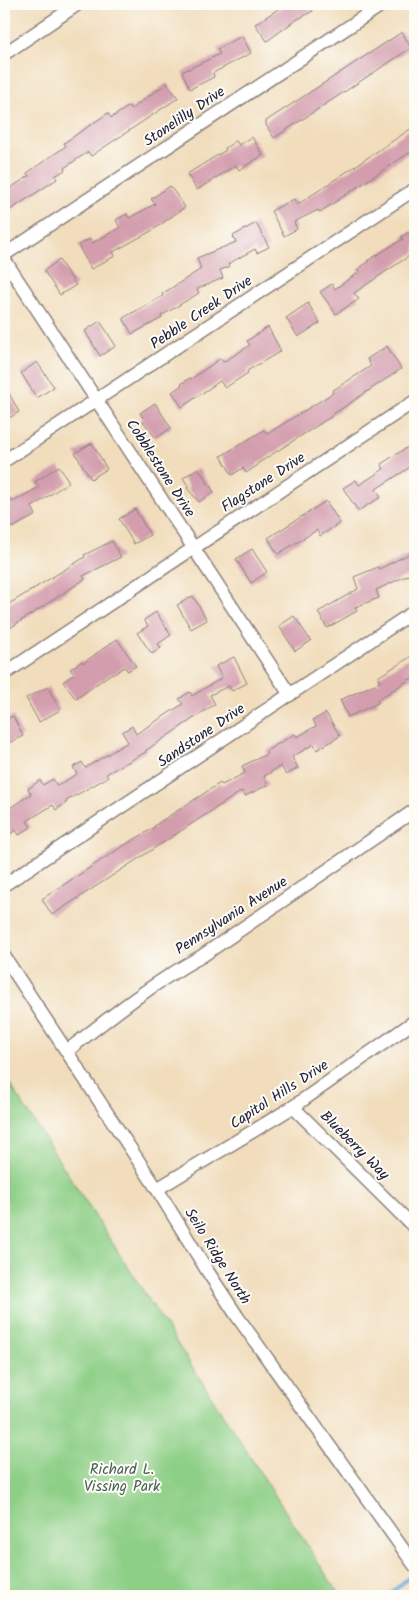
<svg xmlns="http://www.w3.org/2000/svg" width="419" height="1600" font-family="Kalam,sans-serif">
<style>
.green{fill:#8dcf86;stroke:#587860}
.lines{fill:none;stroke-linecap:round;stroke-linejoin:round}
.stream{stroke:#66a3d7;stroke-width:4}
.building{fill:#d39dad}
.minor-casing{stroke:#8a807c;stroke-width:15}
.minor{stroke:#fff;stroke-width:12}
.labels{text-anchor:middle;stroke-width:4;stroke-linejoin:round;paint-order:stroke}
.street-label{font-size:15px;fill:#22223b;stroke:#fdfcf7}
.park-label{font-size:15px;fill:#475f55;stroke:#fdfcf7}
</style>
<rect width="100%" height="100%" fill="#fdfcf7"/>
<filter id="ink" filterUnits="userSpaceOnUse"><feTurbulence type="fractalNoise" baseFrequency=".02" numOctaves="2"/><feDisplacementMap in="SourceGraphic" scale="10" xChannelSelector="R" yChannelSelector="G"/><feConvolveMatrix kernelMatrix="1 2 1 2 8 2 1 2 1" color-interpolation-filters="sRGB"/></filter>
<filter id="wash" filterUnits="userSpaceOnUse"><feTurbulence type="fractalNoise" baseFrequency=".0096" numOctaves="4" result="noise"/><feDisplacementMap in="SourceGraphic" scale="20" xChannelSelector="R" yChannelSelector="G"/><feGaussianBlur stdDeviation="1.12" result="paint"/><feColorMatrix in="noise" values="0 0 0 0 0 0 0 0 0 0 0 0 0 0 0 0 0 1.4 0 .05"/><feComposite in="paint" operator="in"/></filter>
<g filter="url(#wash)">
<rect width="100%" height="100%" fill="#f1ddbc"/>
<path class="green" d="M4 1075 340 1596H4Z"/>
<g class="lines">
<path class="stream" d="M388 1596 408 1578"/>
</g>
<g id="blocks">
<g class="building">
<path d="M286 4H309L313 11 296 20 267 41 255 24Z"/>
<path d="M402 32 411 48 274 138 266 125V121Z"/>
<path d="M242 36 251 53 213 73 214 77 190 89 182 72 220 54 217 49Z"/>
<path d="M167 83 178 98 91 156 88 152 64 168 65 170 55 176 57 179 4 214V192L29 176 27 173 66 146 64 143 108 113 111 118 129 106 131 109Z"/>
<path d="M415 126V149L320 212 318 210 294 222 297 229 284 236 271 211 294 199 297 205Z"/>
<path d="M252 137 263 155 239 170 236 165 197 190 187 174 226 150 225 148 236 141 239 145Z"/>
<path d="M170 186 185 207 153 230 113 252 115 256 91 269 78 245 90 239 92 243 120 228 116 220 127 214 129 218 155 204 151 199Z"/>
<path d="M256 223 269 247 257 253 255 249 228 264 229 267 220 270 223 278 197 289 199 293 161 316 162 318 132 334 123 318 163 296 162 294 201 269 197 258 236 242 233 236Z"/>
<path d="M411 231 412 233 415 231V252L354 293 359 299 336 314 320 292 332 284 335 289 359 272 358 269 368 262 367 261 403 239 401 237Z"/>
<path d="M59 260 76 285 60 295 44 271Z"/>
<path d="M308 303 320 323 298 337 286 318Z"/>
<path d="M100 321 116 346 100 356 85 331Z"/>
<path d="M268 327 281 351 247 371 248 373 225 388 220 381 182 407 172 392 182 385 181 384 190 378 191 379 221 358 223 362 238 353 250 345 247 341Z"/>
<path d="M387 346 401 369 332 415V416L257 464 258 465 246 473 243 468 232 475 221 456 264 430 267 434 333 393 332 391 371 366 367 359Z"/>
<path d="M37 362 54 387 37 398 21 373Z"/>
<path d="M4 384 19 412 4 421Z"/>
<path d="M155 403 171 428 156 438 142 420 144 419 140 413Z"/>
<path d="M92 443 107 469 91 479 75 453Z"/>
<path d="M408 447 415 458V464L376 489 381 497 358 511 343 488 356 480 359 485 384 469 381 464Z"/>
<path d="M59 466 69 482 32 507 36 515 12 528 4 513V501L10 498 13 502 39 487 35 482Z"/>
<path d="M198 468 214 492 199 502 187 488 189 487 183 478Z"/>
<path d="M326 501 340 523 320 536 317 530 278 554 268 538Z"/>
<path d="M135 509 150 535 134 544 119 519Z"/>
<path d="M112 541 121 557 83 576 85 579 4 632V607L85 557 84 555Z"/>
<path d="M252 549 267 572 251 583 236 559Z"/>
<path d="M415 551V572L376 590 379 598 355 607 357 611 327 628 318 612 358 589 354 577 378 567 379 569Z"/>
<path d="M193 596 207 620 191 629 177 605Z"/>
<path d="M156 612 171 635 158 644 161 648 152 654 137 633 148 626 144 620Z"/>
<path d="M294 616 311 641 295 651 279 626Z"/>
<path d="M117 639 136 666 128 671 124 667 113 675 112 673 76 699 63 682 74 674 70 669 82 661 83 663Z"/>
<path d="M415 654V676L377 700 378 703 348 717 340 700 380 682 378 677Z"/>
<path d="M234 657 247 683 232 691 229 686 210 695 215 704 145 751 146 752 106 774 108 777 66 801 67 802 56 810 53 805 27 821 31 827 19 835 16 830 4 838V812L31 794 28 789 40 780 43 785 53 779 57 786 77 774 73 767 82 762 85 768 128 742 122 732 132 726 136 734 183 704 179 699 190 692 192 696 222 678 216 666Z"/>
<path d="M48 687 60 710 39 722 26 698Z"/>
<path d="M326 713 340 736 317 750 314 744 292 757 298 768 286 775 281 766 264 776 268 785 245 796 242 791 52 915 42 899 117 850 155 827 154 826 220 783 222 785 245 773 242 766 267 754 266 751 295 734 297 737 316 726 313 720Z"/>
<path d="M13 716 23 736 4 745V720Z"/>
</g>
</g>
</g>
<g filter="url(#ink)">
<use href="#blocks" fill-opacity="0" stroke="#8a807c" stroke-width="1"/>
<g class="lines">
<defs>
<g id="minor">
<path d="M7 52 78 4"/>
<path d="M4 255 383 4"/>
<path d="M4 259 290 695"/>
<path d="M4 461 415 189"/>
<path d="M4 674 415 401"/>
<path d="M4 885 415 611"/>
<path d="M4 956 157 1189 208 1272 237 1316 415 1566"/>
<path d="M67 1051C110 1017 154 982 202 956L415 810"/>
<path d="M293 1107 415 1228"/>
<path d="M157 1189 293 1107 415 1021"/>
</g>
</defs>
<use href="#minor" class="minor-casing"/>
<use href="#minor" class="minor"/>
</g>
</g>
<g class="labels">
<g class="street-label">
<text transform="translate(184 116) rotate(-34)" y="5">Stonelilly Drive</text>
<text transform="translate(201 312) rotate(-34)" y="5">Pebble Creek Drive</text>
<text transform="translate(161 468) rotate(57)" y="5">Cobblestone Drive</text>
<text transform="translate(263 482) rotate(-33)" y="5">Flagstone Drive</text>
<text transform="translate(201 735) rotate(-34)" y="5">Sandstone Drive</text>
<text transform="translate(231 915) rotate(-33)" y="5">Pennsylvania Avenue</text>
<text transform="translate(279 1094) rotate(-33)" y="5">Capitol Hills Drive</text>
<text transform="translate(355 1145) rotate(45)" y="5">Blueberry Way</text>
<text transform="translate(218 1256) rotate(58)" y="5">Seilo Ridge North</text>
</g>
<g class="park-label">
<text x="122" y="1474">Richard L.<tspan x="122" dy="17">Vissing Park</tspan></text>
</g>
</g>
<rect width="419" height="1600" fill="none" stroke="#fdfcf7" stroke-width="20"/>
</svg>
